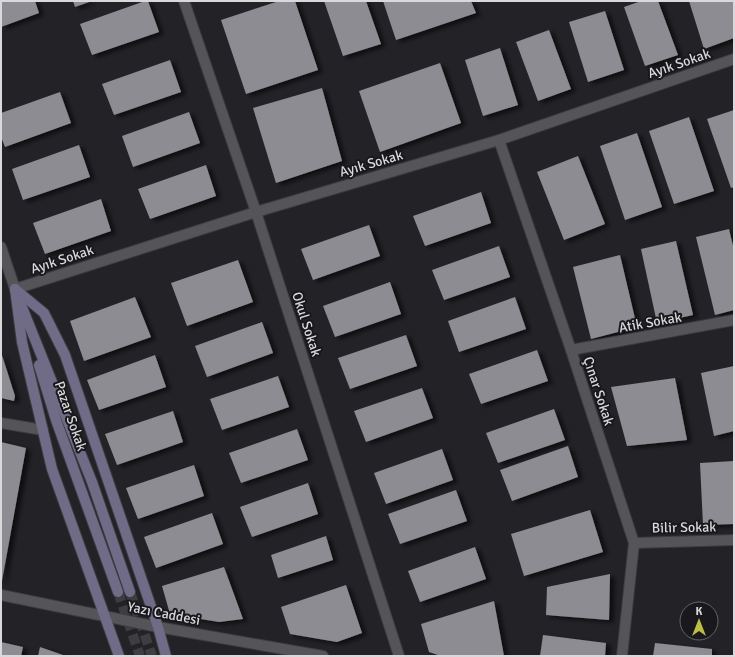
<svg xmlns="http://www.w3.org/2000/svg" width="735" height="657" font-family="Signika,sans-serif">
<style>
.building{fill:#8d8c92;filter:url(#shadow)}
.lines{fill:none;stroke-linecap:round;stroke-linejoin:round}
.secondary-tunnel{stroke:#3d3d42;stroke-width:10;stroke-dasharray:10 5;stroke-linecap:butt}
.minor-casing{stroke:#3d3c40;stroke-width:12}
.tertiary-casing{stroke:#3d3c40;stroke-width:12}
.secondary-casing{stroke:#3d3c40;stroke-width:12}
.minor{stroke:#555459;stroke-width:10}
.tertiary{stroke:#555459;stroke-width:10}
.secondary{stroke:#706c88;stroke-width:10}
.labels{text-anchor:middle;stroke-width:4;stroke-linejoin:round;paint-order:stroke}
.street-label{font-size:14px;fill:#d9d8db;stroke:#19191d}
</style>
<defs>
<filter id="shadow"><feDropShadow dx="4.5" dy="2.5" stdDeviation="2" flood-color="#0009"/></filter>
</defs>
<rect width="100%" height="100%" fill="#222227"/>
<g class="building">
<path d="M1 1H35L39 13 1 27Z"/>
<path d="M73 1H92L75 7Z"/>
<path d="M145 1H148L159 32 92 55 80 24Z"/>
<path d="M279 1H295L318 70 246 94 221 20Z"/>
<path d="M324 1H366L381 44 343 56Z"/>
<path d="M383 1H471L476 13 396 40Z"/>
<path d="M641 1H658L678 55 645 66 624 7Z"/>
<path d="M689 1H734V38L704 49Z"/>
<path d="M605 11 624 70 588 82 569 22Z"/>
<path d="M549 30 571 89 538 101 516 42Z"/>
<path d="M500 48 518 105 483 116 465 60Z"/>
<path d="M170 60 181 92 114 115 102 84Z"/>
<path d="M440 63 461 123 380 152 359 91Z"/>
<path d="M322 88 342 161 276 183 253 108Z"/>
<path d="M60 92 71 123 5 147 1 137V113Z"/>
<path d="M734 110V187L731 188 707 119Z"/>
<path d="M189 112 200 143 133 167 122 136Z"/>
<path d="M689 117 714 191 674 204 649 131Z"/>
<path d="M637 133 662 207 625 220 600 146Z"/>
<path d="M79 145 90 177 23 200 12 169Z"/>
<path d="M578 156 605 224 564 240 537 172Z"/>
<path d="M206 165 216 196 150 219 138 189Z"/>
<path d="M481 192 491 223 425 246 413 216Z"/>
<path d="M101 199 111 231 45 254 33 223Z"/>
<path d="M369 225 380 256 313 280 301 249Z"/>
<path d="M729 229 734 250V310L715 315 696 237Z"/>
<path d="M676 241 693 315 657 323 641 249Z"/>
<path d="M499 246 510 277 444 300 432 270Z"/>
<path d="M620 255 637 327 591 339 573 267Z"/>
<path d="M238 260 253 302 187 326 171 283Z"/>
<path d="M390 282 401 314 335 337 323 306Z"/>
<path d="M135 297 151 337 84 361 70 321Z"/>
<path d="M515 297 526 329 459 352 448 321Z"/>
<path d="M262 322 273 353 207 377 195 346Z"/>
<path d="M406 335 417 366 350 389 338 358Z"/>
<path d="M537 350 548 381 481 404 469 374Z"/>
<path d="M1 352 15 396 14 401 1 398Z"/>
<path d="M155 355 166 387 99 410 87 380Z"/>
<path d="M734 366V431L714 436 701 373Z"/>
<path d="M278 376 289 407 222 430 210 399Z"/>
<path d="M675 378 687 440 627 446 611 387Z"/>
<path d="M422 388 433 418 366 442 354 411Z"/>
<path d="M554 409 565 440 498 463 486 433Z"/>
<path d="M173 411 183 442 117 465 105 434Z"/>
<path d="M297 429 308 460 241 483 229 453Z"/>
<path d="M1 442 26 448 2 581H1Z"/>
<path d="M568 446 578 477 512 501 500 470Z"/>
<path d="M442 449 453 480 386 504 374 473Z"/>
<path d="M734 461V524L703 525 700 463Z"/>
<path d="M194 465 204 496 138 519 126 488Z"/>
<path d="M308 483 318 514 252 537 240 507Z"/>
<path d="M456 490 467 521 400 544 388 514Z"/>
<path d="M590 510 603 552 524 576 511 534Z"/>
<path d="M212 513 223 544 156 568 144 537Z"/>
<path d="M326 536 333 560 278 578 271 555Z"/>
<path d="M475 547 486 579 420 602 408 571Z"/>
<path d="M224 567 243 619 219 622 170 614 162 586Z"/>
<path d="M610 574 609 620 546 615 547 587Z"/>
<path d="M346 585 362 633 337 642 290 634 281 607Z"/>
<path d="M494 601 504 656H441L429 652 421 624Z"/>
<path d="M543 635 606 643 605 656H540Z"/>
<path d="M1 642 23 647 21 656H1Z"/>
<path d="M655 643 712 649V656H653Z"/>
<path d="M40 647 66 656H38Z"/>
</g>
<g class="lines">
<g class="secondary-tunnel">
<path d="M118 592 140 656"/>
<path d="M130 592 152 656"/>
</g>
<defs>
<g id="minor">
<path d="M184 1 256 212 399 656"/>
<path d="M499 140 571 350 634 543 622 656"/>
<path d="M15 289 256 212 499 140 734 59"/>
<path d="M571 350 734 320"/>
<path d="M1 423 43 430"/>
<path d="M634 543 734 540"/>
<path d="M1 595 158 627 323 656"/>
</g>
<path id="tertiary" d="M1 247 15 289"/>
<g id="secondary">
<path d="M15 289 44 313 65 355 158 627 166 656"/>
<path d="M15 289 22 342 52 469 119 656"/>
<path d="M20 302 92 482 130 592"/>
<path d="M39 365 56 420 118 592"/>
</g>
</defs>
<use href="#minor" class="minor-casing"/>
<use href="#tertiary" class="tertiary-casing"/>
<use href="#secondary" class="secondary-casing"/>
<use href="#minor" class="minor"/>
<use href="#tertiary" class="tertiary"/>
<use href="#secondary" class="secondary"/>
</g>
<g class="labels">
<g class="street-label">
<text transform="translate(679 63) rotate(-19)" y="5">Ayık Sokak</text>
<text transform="translate(371 163) rotate(-16)" y="5">Ayık Sokak</text>
<text transform="translate(62 259) rotate(-18)" y="5">Ayık Sokak</text>
<text transform="translate(650 322) rotate(-10)" y="5">Atik Sokak</text>
<text transform="translate(307 324) rotate(72)" y="5">Okul Sokak</text>
<text transform="translate(599 391) rotate(72)" y="5">Çınar Sokak</text>
<text transform="translate(71 416) rotate(71)" y="5">Pazar Sokak</text>
<text transform="translate(684 527) rotate(-1)" y="5">Bilir Sokak</text>
<text transform="translate(164 613) rotate(11)" y="5">Yazı Caddesi</text>
</g>
</g>
<rect width="735" height="657" fill="none" stroke="#d9d8db" stroke-width="4"/>
<g transform="translate(699 621)"><circle r="19" fill="#19191d" stroke="#666569"/>
<path d="M0-3L7 15L0 10L-7 15Z" fill="#bcbf44"/>
<text y="-6" font-size="11" font-weight="bold" text-anchor="middle" fill="#d9d8db">K</text>
</g>
</svg>
